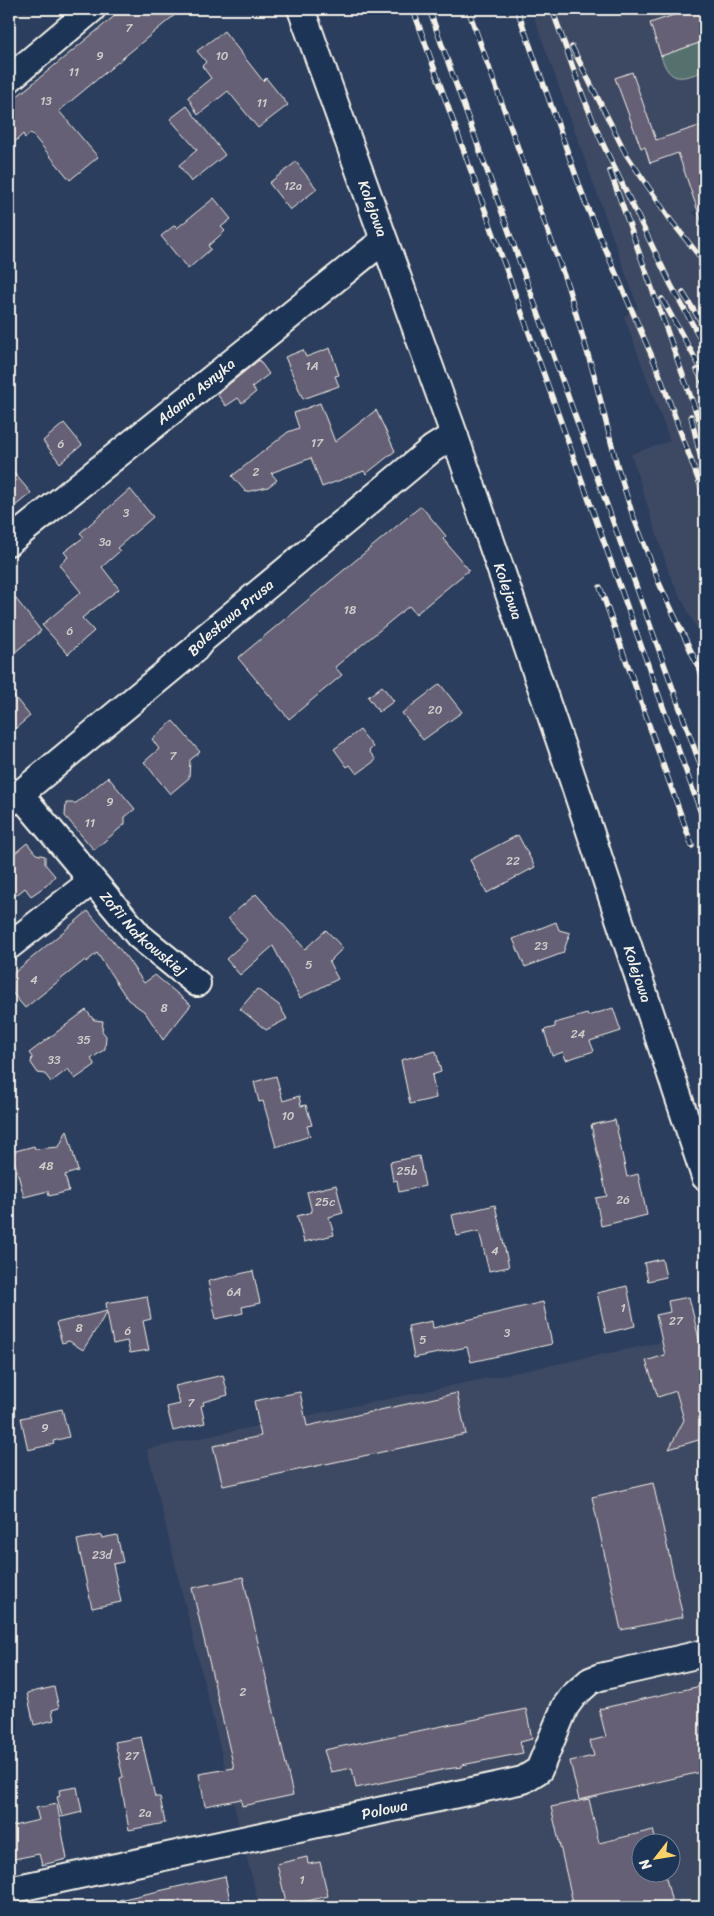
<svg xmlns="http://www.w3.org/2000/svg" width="714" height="1916" font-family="Sriracha,sans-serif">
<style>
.built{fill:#3c4864;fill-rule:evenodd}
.green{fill:#55716e;stroke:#a4b1ab}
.building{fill:#656074;stroke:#f4f1e8}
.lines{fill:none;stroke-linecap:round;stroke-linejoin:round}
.street-casing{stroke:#f4f1e8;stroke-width:30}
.street{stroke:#1d3557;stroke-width:26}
.rail-casing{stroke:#f4f1e8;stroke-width:5.5}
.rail{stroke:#1d3557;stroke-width:4;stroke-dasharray:11;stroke-linecap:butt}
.labels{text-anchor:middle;stroke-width:4;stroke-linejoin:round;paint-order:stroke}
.number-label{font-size:12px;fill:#d0cdcb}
.street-label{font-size:15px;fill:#f4f1e8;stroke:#1d3557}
</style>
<rect width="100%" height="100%" fill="#2b3e5d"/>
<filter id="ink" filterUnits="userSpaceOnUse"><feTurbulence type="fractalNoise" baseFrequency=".02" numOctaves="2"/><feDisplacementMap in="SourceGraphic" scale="10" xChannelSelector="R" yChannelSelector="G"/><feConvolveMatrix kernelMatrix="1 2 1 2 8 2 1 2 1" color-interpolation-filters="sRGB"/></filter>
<g filter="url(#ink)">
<g class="built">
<path d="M531 9H705V208L692 212 705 224V645L670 576 631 454 670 441 624 316 638 308Z"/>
<path d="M705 1333V1907H259L147 1449ZM642 1844H672V1874H642Z"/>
</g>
<path class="green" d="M705 41V71C681 79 670 84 661 56Z"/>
<g class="building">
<path d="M123 9H182L59 111 98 157 70 180 31 133 25 138 23 134 9 148V103Z"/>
<path d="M692 9H705V41L661 56 650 23Z"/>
<path d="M224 31 263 81 266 78 288 105 258 128 228 91 198 115 188 97 211 78 202 66 206 62 197 51Z"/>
<path d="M632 72 656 140 705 124V223H702L678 153 650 163 645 147 641 148 615 78Z"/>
<path d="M187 106 225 155 191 182 179 165 197 150 170 119Z"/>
<path d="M296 162 317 189 290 210 269 183Z"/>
<path d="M214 198 231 219 221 227 225 231 208 246 211 249 188 269 161 236 175 225 177 228Z"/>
<path d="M330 348 339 375 335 376 339 386 303 399 285 357 303 350 306 357Z"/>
<path d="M259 360 269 374 252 387 256 392 242 403 238 398 226 406 217 394Z"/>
<path d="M320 403 335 442 376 410 395 451 366 474 364 471 322 487 311 458 271 473 277 480 268 487 246 492 232 476 288 432 299 428 294 413Z"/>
<path d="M64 423 82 445 60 463 43 441Z"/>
<path d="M9 467 31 493 9 511Z"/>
<path d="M130 489 153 517 117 548 120 551 102 567 119 589 82 618 94 631 68 654 42 625 81 592 59 565 68 557 64 552 84 537 80 533Z"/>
<path d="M421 506 446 536 443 539 469 570 416 614 409 606 335 667 342 675 289 719 238 658Z"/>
<path d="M9 590 41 631 9 657Z"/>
<path d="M440 684 462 712 423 740 402 713Z"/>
<path d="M382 686 394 701 379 712 368 697Z"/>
<path d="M9 690 30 716 9 734Z"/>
<path d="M173 721 200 752 190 760 189 778 170 794 144 762 159 749 152 739Z"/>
<path d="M360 730 373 747 369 751 376 760 357 774 350 765 347 767 334 749Z"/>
<path d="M108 777 135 809 125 817V824L94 850 65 816 66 803H76Z"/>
<path d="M518 835 535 867 487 893 470 860Z"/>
<path d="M27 843 36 854 45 856V864L55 876 47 885 31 896 25 888 9 901V858Z"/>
<path d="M256 894 305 949 326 930 343 948 329 962 338 979 300 998 273 946 240 975 226 959 247 940 228 918Z"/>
<path d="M88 911 127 958 144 983 155 975 191 1005 163 1040 145 1012 128 1000 97 953 86 962 85 960 25 1008 9 989V977Z"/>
<path d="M556 922 559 930 570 933 563 953 525 967 513 939Z"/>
<path d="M257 989 279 1005 287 1019 266 1030 240 1009Z"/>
<path d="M613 1008 621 1031 590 1041 594 1051 566 1060 563 1052 552 1056 544 1030 555 1027V1023L587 1014 588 1016Z"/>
<path d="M86 1010 94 1020 103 1021 102 1031 106 1036 105 1049 91 1059 95 1065 75 1079 68 1069 51 1082 45 1074 38 1073 31 1063 32 1057 29 1053Z"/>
<path d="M436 1051 441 1072 432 1075 436 1098 410 1104 401 1060Z"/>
<path d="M276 1076 283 1101 299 1096 301 1106 306 1105 312 1125 307 1126 310 1136 276 1147 263 1101 259 1102 254 1082Z"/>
<path d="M615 1120 627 1177 638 1174 647 1215 601 1226 596 1198 607 1196 591 1125Z"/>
<path d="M67 1130 78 1171 65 1175 69 1191 49 1196 48 1191 24 1197 12 1152 34 1146 35 1149 59 1147Z"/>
<path d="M419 1156 425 1186 399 1192 397 1180 393 1181 390 1162Z"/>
<path d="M336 1185 343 1213 329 1217 334 1235 304 1242 297 1216 312 1212 307 1192Z"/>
<path d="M495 1205 509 1267 489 1271 479 1231 457 1236 452 1215Z"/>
<path d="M662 1259 666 1277 648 1281 644 1263Z"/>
<path d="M253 1271 260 1303 242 1307 243 1313 216 1319 208 1281Z"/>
<path d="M627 1286 635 1326 606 1333 597 1293Z"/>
<path d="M147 1296 151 1319 143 1321 149 1350 130 1353 127 1341 113 1344 107 1312 83 1350 69 1341 62 1343 56 1323 107 1311 106 1303Z"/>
<path d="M689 1297 700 1343 705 1342V1438L669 1449 684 1420 676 1391 658 1397 646 1361 665 1355 656 1315 670 1312 668 1301Z"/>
<path d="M543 1302 552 1344 471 1362 467 1347 414 1358 408 1326 432 1321 433 1328Z"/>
<path d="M223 1375 228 1395 203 1402 204 1405 201 1406 205 1423 173 1431 167 1407 180 1404 175 1386Z"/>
<path d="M300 1392 307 1426 457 1393 466 1434 223 1486 213 1446 261 1436 254 1401Z"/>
<path d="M62 1409 69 1437 53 1441 54 1444 28 1450 21 1418Z"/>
<path d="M653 1483 683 1617 621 1630 592 1497Z"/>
<path d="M101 1535 102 1538 117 1535 123 1562 113 1564 121 1602 92 1608 77 1540Z"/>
<path d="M243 1577 293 1795 242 1806 241 1799 205 1806 199 1774 234 1768 192 1588Z"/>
<path d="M705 1685V1771L579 1800 570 1761 594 1756 590 1741 606 1737 599 1709Z"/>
<path d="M54 1687 59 1708 52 1710 54 1720 34 1725 27 1693Z"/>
<path d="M526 1709 532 1739 520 1742 523 1753 462 1765V1767L446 1769 356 1788 352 1768 331 1772 324 1750Z"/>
<path d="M141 1737 155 1797H160L165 1823 129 1830 120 1778 123 1777 115 1742Z"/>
<path d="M77 1787 82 1812 62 1817 57 1797 60 1796 59 1790Z"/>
<path d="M589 1799 599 1843 653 1830 656 1841H658V1844H642V1874H665L673 1907H574L551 1807Z"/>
<path d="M57 1804 67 1859 42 1865 39 1854 9 1860V1827L39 1820 36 1808Z"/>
<path d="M307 1857 308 1864 320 1862 328 1896 287 1906 277 1864Z"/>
<path d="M225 1876 231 1905 222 1907H120L119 1900Z"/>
</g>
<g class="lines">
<defs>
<g id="street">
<path id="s1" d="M301 9 455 437 566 759 705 1177"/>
<path d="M9 79 92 9"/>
<path id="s2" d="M9 542 374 248 385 243"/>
<path id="s3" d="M19 793 139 936 197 983"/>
<path id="s4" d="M9 803 195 649 202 640 432 449 443 442 455 437"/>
<path d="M9 946 92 881"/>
<path id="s5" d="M9 1890 523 1780 539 1770 565 1707 573 1696 590 1681 600 1677 705 1653"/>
</g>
</defs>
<use href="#street" class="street-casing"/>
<use href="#street" class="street"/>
<defs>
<g id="rail">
<path d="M413 9 705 824"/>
<path d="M429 9 705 778"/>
<path d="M468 9 568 287 594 375 617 465 632 513 660 585 705 681"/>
<path d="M517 9 587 207 657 368 705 498"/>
<path d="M552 9 583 96 601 140 671 285 705 347"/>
<path d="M572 47 626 154 672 222 705 263"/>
<path d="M610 171 705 437"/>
<path d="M683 293 705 328"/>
<path d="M662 299 705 376"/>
<path d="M697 370 705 386"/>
<path d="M691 416 705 477"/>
<path d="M600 587 692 846"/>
</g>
</defs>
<use href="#rail" class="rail-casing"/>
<use href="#rail" class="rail"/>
</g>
</g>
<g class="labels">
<g class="number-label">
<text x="129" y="32">7</text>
<text x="100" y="60">9</text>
<text x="222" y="60">10</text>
<text x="74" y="76">11</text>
<text x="46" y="105">13</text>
<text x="262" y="107">11</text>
<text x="293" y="190">12a</text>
<text x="312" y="370">1A</text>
<text x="317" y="447">17</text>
<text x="61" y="448">6</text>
<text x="256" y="476">2</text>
<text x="126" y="517">3</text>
<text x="105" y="546">3a</text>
<text x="350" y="614">18</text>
<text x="70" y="635">6</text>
<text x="435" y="714">20</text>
<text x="173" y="760">7</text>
<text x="110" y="806">9</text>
<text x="90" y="827">11</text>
<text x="513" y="865">22</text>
<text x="541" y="950">23</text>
<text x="309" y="969">5</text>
<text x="34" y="984">4</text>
<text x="164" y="1012">8</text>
<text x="578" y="1038">24</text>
<text x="84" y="1044">35</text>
<text x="54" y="1064">33</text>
<text x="288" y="1120">10</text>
<text x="46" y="1170">48</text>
<text x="407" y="1175">25b</text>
<text x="623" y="1204">26</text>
<text x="325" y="1206">25c</text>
<text x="495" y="1255">4</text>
<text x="234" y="1296">6A</text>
<text x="623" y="1312">1</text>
<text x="676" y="1325">27</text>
<text x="79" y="1332">8</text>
<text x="128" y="1335">6</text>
<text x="507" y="1337">3</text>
<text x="423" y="1344">5</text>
<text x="191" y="1407">7</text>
<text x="45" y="1432">9</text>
<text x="102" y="1559">23d</text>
<text x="243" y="1696">2</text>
<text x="132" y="1760">27</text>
<text x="145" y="1817">2a</text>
<text x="302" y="1884">1</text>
</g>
<g class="street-label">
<text dy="5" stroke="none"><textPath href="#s1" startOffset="212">Kolejowa</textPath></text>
<text dy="5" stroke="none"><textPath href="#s2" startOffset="240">Adama Asnyka</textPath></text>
<text dy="5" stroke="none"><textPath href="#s1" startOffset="618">Kolejowa</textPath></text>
<text dy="5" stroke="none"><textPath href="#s4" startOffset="289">Bolesława Prusa</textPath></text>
<text dy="5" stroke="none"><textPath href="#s3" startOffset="188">Zofii Nałkowskiej</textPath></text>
<text dy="5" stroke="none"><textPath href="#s1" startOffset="1022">Kolejowa</textPath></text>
<text dy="5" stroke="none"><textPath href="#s5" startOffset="384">Polowa</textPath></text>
</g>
</g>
<rect width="714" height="1916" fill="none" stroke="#1d3557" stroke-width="30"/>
<rect x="15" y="15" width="684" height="1886" fill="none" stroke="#f4f1e8" stroke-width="2" filter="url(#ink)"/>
<g transform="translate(656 1858) rotate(239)"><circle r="24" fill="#1d3557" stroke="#738091"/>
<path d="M0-4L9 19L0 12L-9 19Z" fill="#ffd166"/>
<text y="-8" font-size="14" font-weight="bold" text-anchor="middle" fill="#f4f1e8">N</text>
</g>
</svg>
